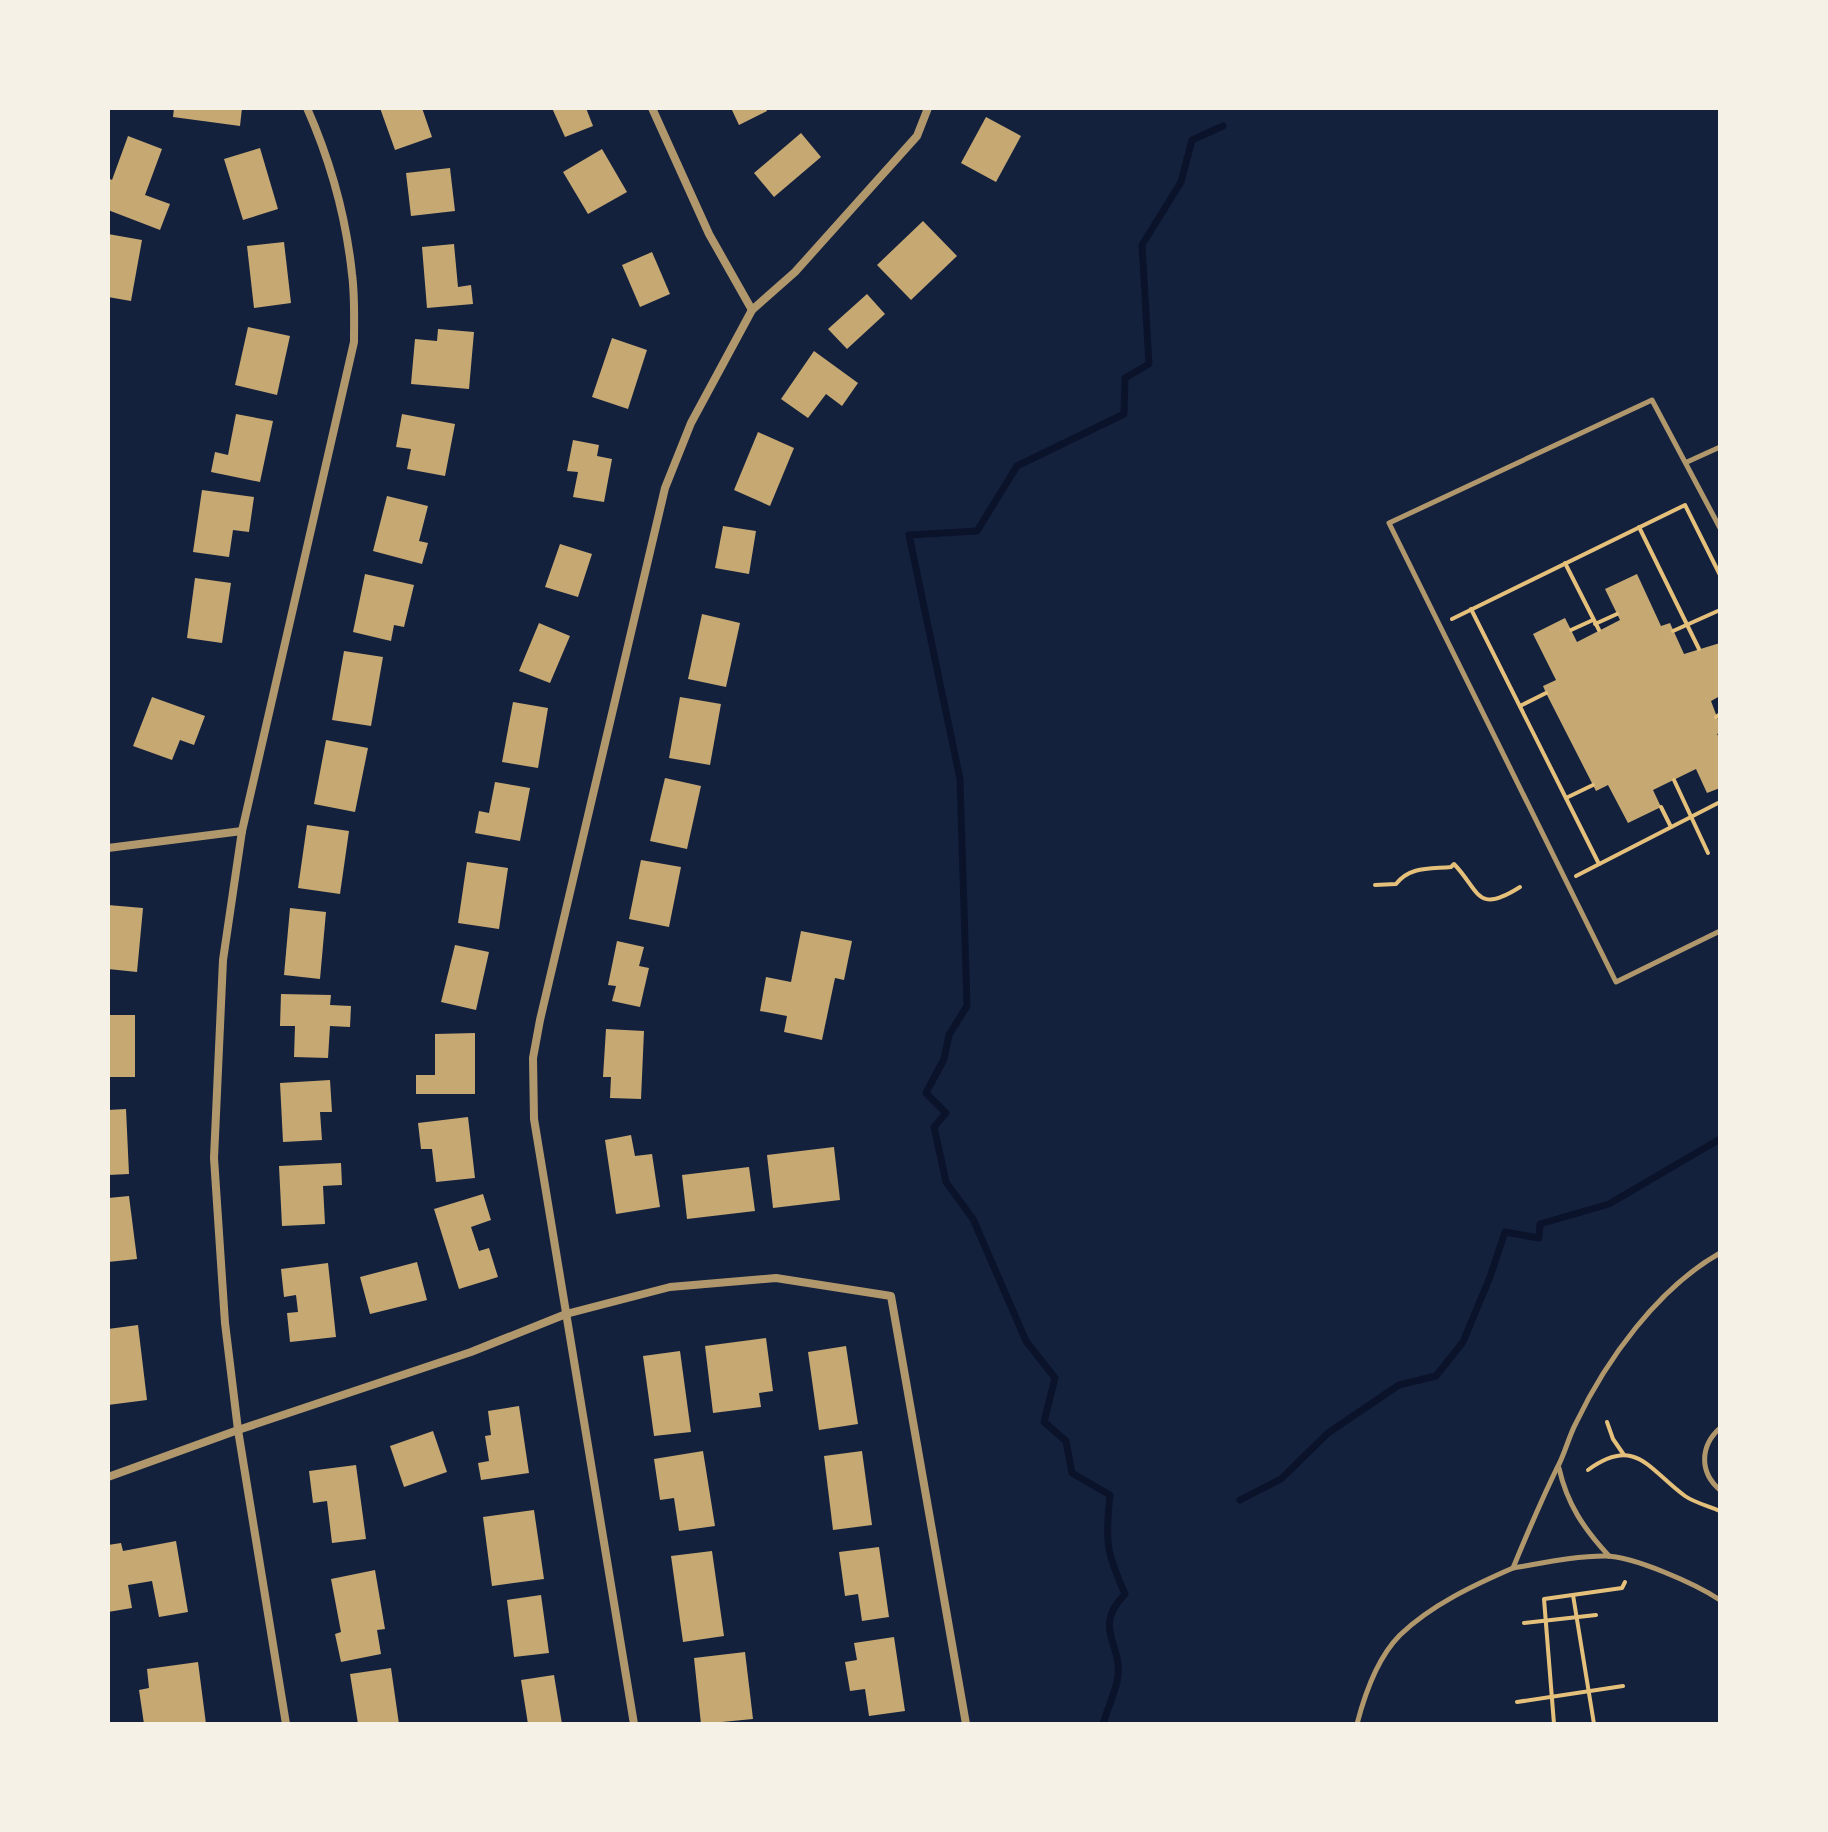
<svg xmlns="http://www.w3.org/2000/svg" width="1828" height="1832" font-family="Overpass,sans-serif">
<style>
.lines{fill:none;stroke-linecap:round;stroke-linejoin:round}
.stream{stroke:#0b132b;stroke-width:7}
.building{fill:#c6a872}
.path{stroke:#e5c07b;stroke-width:4}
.service{stroke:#b1986c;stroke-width:5}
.minor{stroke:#b1986c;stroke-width:8}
</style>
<rect width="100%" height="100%" fill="#14213d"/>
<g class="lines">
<g class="stream">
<path d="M1240 1500 1281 1479 1328 1433 1399 1385 1436 1376 1463 1342 1490 1277 1505 1232 1539 1238 1540 1224 1609 1204 1720 1139"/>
<path d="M1103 1724C1107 1709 1116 1692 1118 1676 1122 1643 1092 1628 1125 1594 1106 1551 1105 1542 1110 1495L1072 1473 1066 1441 1044 1422 1055 1378 1026 1341 973 1219 946 1182 934 1127 946 1113 926 1093 944 1059 949 1035 967 1006 960 779 909 535 977 531 1017 466 1124 414 1125 378 1149 364 1142 245 1181 182 1192 140 1223 126"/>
</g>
</g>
<g class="building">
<path d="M174 108H242L240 126 173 117Z"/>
<path d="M380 108H422L432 137 395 150Z"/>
<path d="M552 108H586L593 126 565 137Z"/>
<path d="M731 108H766L767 111 739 125Z"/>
<path d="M986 117 1021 136 996 182 961 163Z"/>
<path d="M801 133 821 157 774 197 754 173Z"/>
<path d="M128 136 162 149 145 195 170 204 160 230 108 210V178L112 180Z"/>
<path d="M260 148 278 209 243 220 224 159Z"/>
<path d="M602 149 627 192 588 214 563 172Z"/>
<path d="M450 168 455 211 411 216 406 173Z"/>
<path d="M923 221 957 256 911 300 877 265Z"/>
<path d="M108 234 142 240 131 301 108 297Z"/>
<path d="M284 242 291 303 254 308 247 246Z"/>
<path d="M454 244 458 287 471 285 473 304 427 308 422 247Z"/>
<path d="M652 252 670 294 640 307 622 265Z"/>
<path d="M867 294 885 314 847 349 828 329Z"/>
<path d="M248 327 290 336 277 395 235 385Z"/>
<path d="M438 329 474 332 469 389 411 384 415 339 437 341Z"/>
<path d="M612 338 647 350 628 409 592 397Z"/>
<path d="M814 351 858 383 842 406 826 394 808 418 781 399Z"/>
<path d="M236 414 273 421 260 482 211 472 215 452 228 455Z"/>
<path d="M402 414 455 424 445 476 407 469 411 449 396 447Z"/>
<path d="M758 432 794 448 770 506 734 490Z"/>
<path d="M573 440 599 445 597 456 612 459 604 502 573 497 578 472 567 471Z"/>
<path d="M202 490 254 497 249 532 233 530 229 557 193 552Z"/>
<path d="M387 496 428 506 419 541 428 543 422 564 373 551Z"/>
<path d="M723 526 756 531 749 574 715 568Z"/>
<path d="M560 544 592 554 578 597 545 587Z"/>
<path d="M365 574 414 585 404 627 394 625 391 641 353 632Z"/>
<path d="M1637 574 1661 626 1670 623 1684 654 1720 643V696L1711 701 1720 725V733L1717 734 1720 739V788L1707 793 1696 769 1653 790 1661 807 1628 823 1608 785 1596 791 1546 693 1543 686 1556 680 1533 634 1565 618 1577 642 1620 620 1605 589Z"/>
<path d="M195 578 231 583 222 643 187 638Z"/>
<path d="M702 614 740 623 726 687 688 679Z"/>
<path d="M539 623 570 636 550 683 519 671Z"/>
<path d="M344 651 383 657 371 726 332 720Z"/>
<path d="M152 697 205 716 194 745 180 740 172 760 133 746Z"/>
<path d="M680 697 721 704 710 765 669 758Z"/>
<path d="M513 702 548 708 538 768 502 762Z"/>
<path d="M326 740 368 748 355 812 314 804Z"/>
<path d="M665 778 701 786 687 849 650 841Z"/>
<path d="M495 782 530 788 520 841 475 833 479 811 489 813Z"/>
<path d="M307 825 349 831 340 894 298 888Z"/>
<path d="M641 860 681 867 669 927 629 919Z"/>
<path d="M467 862 508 868 499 929 458 923Z"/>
<path d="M108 905 143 908 137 972 108 969Z"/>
<path d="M290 908 326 912 320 979 284 975Z"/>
<path d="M801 931 852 941 844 980 835 978 822 1040 784 1032 787 1016 760 1011 766 977 791 982Z"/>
<path d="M617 941 644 947 639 966 649 968 640 1007 612 1001 616 986 608 985Z"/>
<path d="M455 945 489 952 476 1010 441 1002Z"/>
<path d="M281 994 331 995 330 1005 351 1006 350 1027 330 1026 328 1058 294 1057 295 1026H280Z"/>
<rect x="108" y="1015" width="27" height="62"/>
<path d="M606 1029 644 1031 641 1099 610 1098 611 1077H603Z"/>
<path d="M475 1033V1094H416V1075H435V1034Z"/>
<path d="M330 1080 332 1112H320L322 1140 283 1142 280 1083Z"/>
<path d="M126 1109 129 1174 108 1175V1110Z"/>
<path d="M468 1117 475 1178 436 1182 432 1149H421L418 1123Z"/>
<path d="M631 1135 635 1156 652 1154 660 1207 616 1214 605 1140Z"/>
<path d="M834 1147 840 1200 773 1208 767 1155Z"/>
<path d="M341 1163 342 1185 323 1186 325 1224 282 1226 279 1166Z"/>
<path d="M749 1167 755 1211 687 1219 682 1175Z"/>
<path d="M483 1194 491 1220 471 1227 479 1251 489 1248 498 1277 459 1289 434 1209Z"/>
<path d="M129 1196 137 1259 108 1262V1198Z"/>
<path d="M417 1262 427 1300 370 1314 360 1277Z"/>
<path d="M328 1263 336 1337 290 1342 287 1313 298 1312 296 1295 284 1297 281 1269Z"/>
<path d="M138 1325 147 1400 108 1405V1329Z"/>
<path d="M766 1338 773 1391 759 1393 761 1407 713 1413 705 1346Z"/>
<path d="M846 1346 858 1424 819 1430 808 1352Z"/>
<path d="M680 1351 691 1432 654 1436 643 1356Z"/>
<path d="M519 1406 529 1473 481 1480 478 1463 489 1461 485 1436 491 1435 488 1411Z"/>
<path d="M433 1431 447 1472 404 1487 390 1446Z"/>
<path d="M703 1451 715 1526 679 1531 674 1498 660 1500 654 1459Z"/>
<path d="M862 1451 872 1525 833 1530 824 1456Z"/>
<path d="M356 1465 366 1539 332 1543 327 1501 313 1503 309 1471Z"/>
<path d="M534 1510 544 1579 492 1586 483 1517Z"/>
<path d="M176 1541 188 1612 159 1617 152 1581 128 1585 132 1608 108 1612V1545L121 1543 123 1551Z"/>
<path d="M879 1547 889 1617 862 1621 858 1594 845 1596 839 1552Z"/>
<path d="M712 1551 724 1636 683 1642 671 1556Z"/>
<path d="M375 1570 385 1629 377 1630 381 1654 341 1662 335 1634 341 1632 331 1579Z"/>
<path d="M541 1595 549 1653 514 1657 507 1600Z"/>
<path d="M894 1637 905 1711 869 1716 865 1689 850 1691 845 1662 857 1660 854 1643Z"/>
<path d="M745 1652 753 1719 701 1724 694 1658Z"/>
<path d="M198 1662 206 1724H144L139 1690 149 1688 147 1669Z"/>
<path d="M391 1668 399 1724H358L350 1674Z"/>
<path d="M554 1675 562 1724H528L521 1680Z"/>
</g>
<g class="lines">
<g class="path">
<path d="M1639 527 1699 649"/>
<path d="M1565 563 1599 630"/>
<path d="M1471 609 1599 864"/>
<path d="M1452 619 1685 505 1720 575"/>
<path d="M1595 624 1617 614"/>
<path d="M1571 630 1593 620"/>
<path d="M1673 631 1720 610"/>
<path d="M1520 706 1546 693"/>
<path d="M1716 717 1720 714"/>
<path d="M1674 780 1708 853"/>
<path d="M1566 798 1593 785"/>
<path d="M1661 807 1671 827"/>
<path d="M1576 876 1720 802"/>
<path d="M1375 885 1396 884C1410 866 1430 869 1451 867L1454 864C1480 891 1476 915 1520 887"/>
<path d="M1607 1422 1613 1439 1624 1455"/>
<path d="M1588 1470C1636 1435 1649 1470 1685 1496 1695 1503 1709 1506 1720 1511"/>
<path d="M1573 1595 1594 1724"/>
<path d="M1524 1623 1596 1615"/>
<path d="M1517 1702 1623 1686"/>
<path d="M1554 1724 1544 1599 1622 1588 1625 1582"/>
</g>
<g class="service">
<path d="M1687 462 1720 447"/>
<path d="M1720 528 1652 400 1389 523 1616 982 1720 931"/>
<path d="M1720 1428C1700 1446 1699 1472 1720 1490"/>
<path d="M1559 1468C1567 1504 1584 1529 1609 1556"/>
<path d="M1513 1568C1543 1563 1574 1556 1605 1556 1633 1556 1696 1584 1720 1600"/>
<path d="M1357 1724C1365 1693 1377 1658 1400 1635 1431 1605 1474 1585 1513 1568 1527 1534 1541 1501 1557 1468 1565 1454 1568 1438 1576 1423 1606 1360 1658 1288 1720 1253"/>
</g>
<g class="minor">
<path d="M652 108 709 234 752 310"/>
<path d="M108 848 242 831"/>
<path d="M108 1477 238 1430 471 1352 566 1314 670 1287 776 1278 891 1296 966 1724"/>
<path d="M286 1724 238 1430 225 1323 214 1158 223 960 242 831 354 342C354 319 355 296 352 274 346 217 330 160 307 108"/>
<path d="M634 1724 534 1119 533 1058 540 1020 665 488 691 423 752 310 795 272 917 136 928 108"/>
</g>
</g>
<rect width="1828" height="1832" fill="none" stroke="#f6f1e7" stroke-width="220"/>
</svg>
